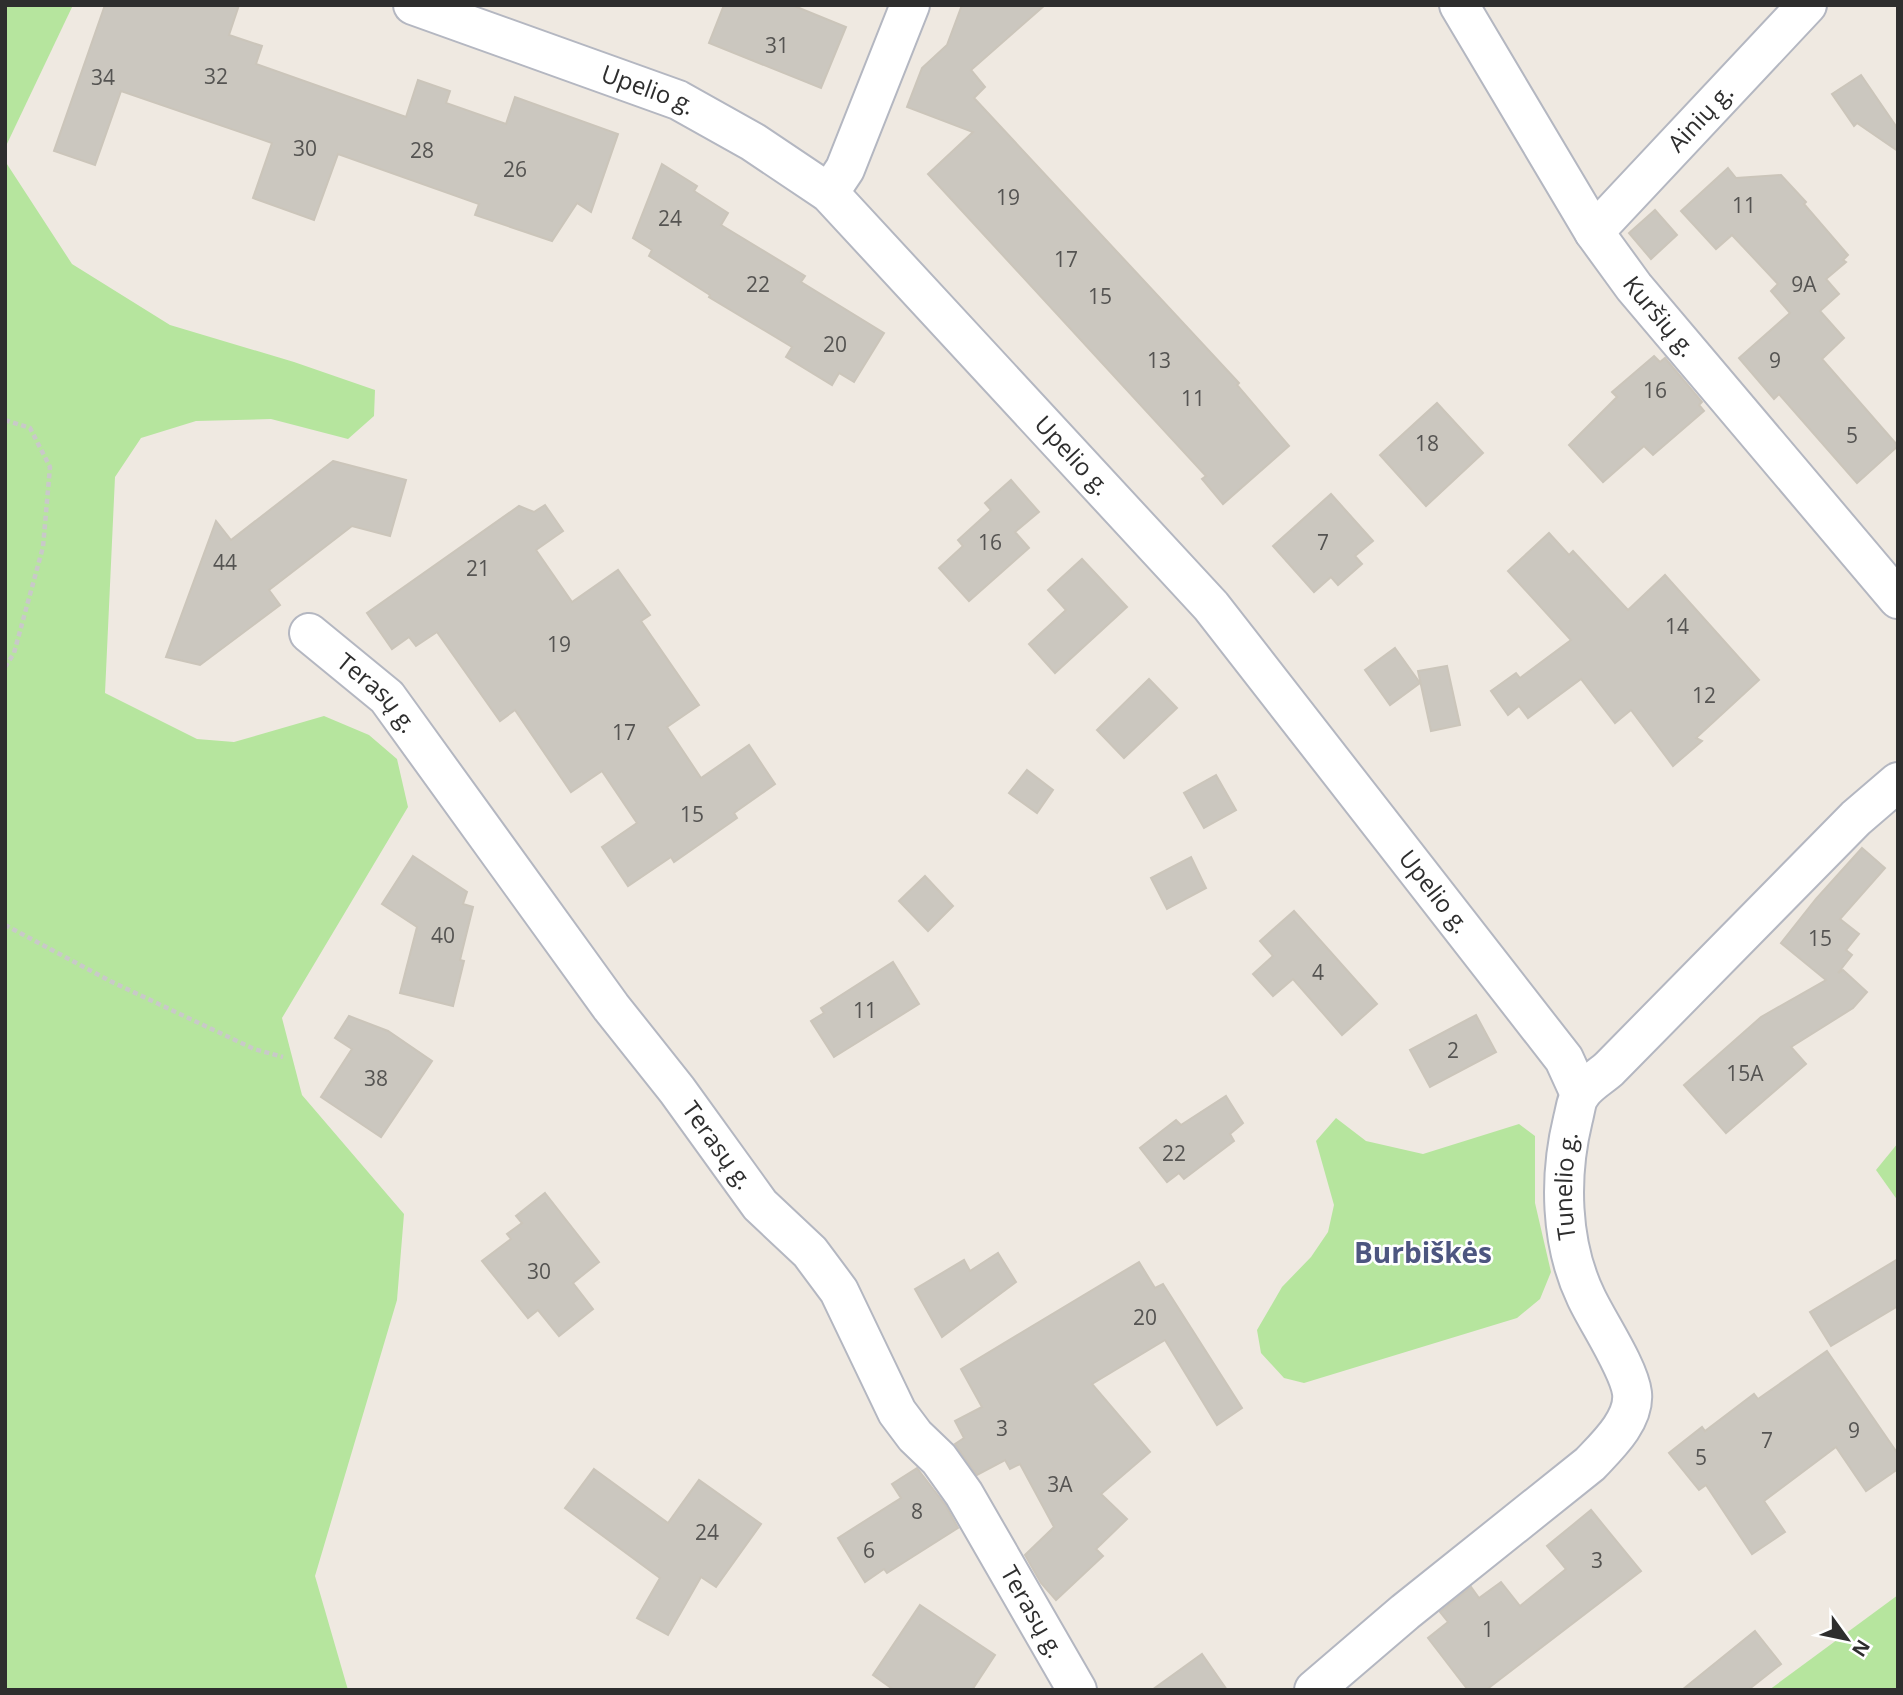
<svg xmlns="http://www.w3.org/2000/svg" width="1903" height="1695" font-family="'Open Sans',sans-serif">
<style>
.green{fill:#b6e59e}
.building{fill:#cbc7bf;stroke:#cbc5ba;stroke-width:2}
.lines{fill:none;stroke-linecap:round;stroke-linejoin:round}
.minor-casing{stroke:#b4b7c1;stroke-width:42}
.path{stroke:#c9c9c9;stroke-width:4.5;stroke-dasharray:5 3.5;stroke-linecap:butt}
.minor{stroke:#fff;stroke-width:38}
.labels{text-anchor:middle;stroke-width:5;stroke-linejoin:round;paint-order:stroke}
.number-label{font-size:21px;fill:#555452}
.street-label{font-size:24px;fill:#2e2e2e;stroke:#fff}
.quarter-label{font-size:28px;font-weight:bold;fill:#4d5680;stroke:#fff}
</style>
<rect width="100%" height="100%" fill="#efe9e1"/>
<g class="green">
<path d="M5 5H73L5 148Z"/>
<path d="M5 161 72 264 170 325 294 362 375 390 374 416 348 439 271 419 196 421 141 438 115 477 105 693 197 739 234 742 324 716 369 735 397 759 408 807 282 1018 302 1095 404 1214 397 1300 315 1576 348 1690H5Z"/>
<path d="M1336 1118 1366 1141 1423 1154 1519 1124 1535 1136V1203L1551 1272 1540 1299 1517 1318 1304 1383 1284 1378 1261 1353 1257 1330 1282 1287 1311 1257 1328 1232 1334 1205 1316 1141Z"/>
<path d="M1898 1143V1201L1876 1170Z"/>
<path d="M1898 1595V1690H1769Z"/>
</g>
<g class="building">
<path d="M105 5H239L229 35 262 46 256 64 406 117 418 80 450 91 446 103 506 124 515 97 618 134 591 212 577 203 552 241 475 215 479 204 338 154 314 220 253 198 272 143 121 91 95 165 54 151Z"/>
<path d="M724 5H792L846 27 821 88 709 43Z"/>
<path d="M962 5H1045L971 70 985 87 974 98 1239 383 1237 385 1289 446 1223 504 1202 479 1206 476 928 174 973 132 907 107 922 68 947 45Z"/>
<path d="M1861 75 1898 129V151L1857 123 1854 126 1832 94Z"/>
<path d="M662 164 697 186 694 191 728 213 721 225 805 276 801 282 884 333 854 382 839 373 832 385 786 357 792 347 709 297 710 295 649 256 652 250 633 238Z"/>
<path d="M1728 168 1736 178 1781 175 1806 202 1804 204 1848 255 1843 260 1846 262 1826 279 1839 294 1820 311 1844 338 1822 359 1898 446 1857 483 1779 394 1774 399 1739 358 1790 313 1771 291 1778 284 1732 235 1716 249 1681 211Z"/>
<path d="M1655 210 1677 235 1651 259 1629 233Z"/>
<path d="M1654 356 1660 362 1665 358 1702 402 1699 405 1704 411 1653 455 1644 446 1603 482 1569 445 1617 397 1612 392Z"/>
<path d="M1437 403 1483 453 1426 506 1380 455Z"/>
<path d="M333 461 406 480 390 536 352 526 269 590 280 605 200 665 166 657 216 521 231 540Z"/>
<path d="M1011 480 1039 512 1015 532 1029 548 969 601 939 568 963 546 958 540 991 510 985 503Z"/>
<path d="M1331 494 1373 541 1355 556 1362 564 1338 585 1331 577 1314 592 1273 546Z"/>
<path d="M545 505 563 531 536 550 572 602 618 570 650 615 641 621 699 705 667 727 701 778 749 745 775 784 734 813 737 818 674 862 671 857 628 886 602 847 637 823 602 771 571 792 515 710 500 721 437 632 416 646 409 637 392 649 367 613 519 506 534 512Z"/>
<path d="M1549 533 1569 555 1573 551 1628 610 1665 575 1759 680 1696 738 1702 741 1673 766 1631 710 1615 723 1581 679 1528 718 1519 706 1508 715 1491 691 1516 673 1520 678 1571 640 1508 571Z"/>
<path d="M1082 559 1127 607 1055 673 1029 644 1066 610 1048 590Z"/>
<path d="M1395 648 1420 683 1390 705 1365 670Z"/>
<path d="M1447 666 1460 725 1431 731 1418 671Z"/>
<path d="M1149 679 1177 708 1124 758 1097 730Z"/>
<path d="M1027 770 1053 790 1037 813 1009 793Z"/>
<path d="M1216 775 1236 810 1204 828 1184 793Z"/>
<path d="M1862 848 1885 868 1840 919 1859 934 1846 950 1852 955 1838 973 1843 970 1867 992 1853 1008 1791 1047 1806 1064 1726 1133 1684 1085 1761 1017 1826 980 1781 943 1816 899Z"/>
<path d="M413 856 467 892 463 904 473 907 460 960 464 961 453 1006 400 993 417 927 382 904Z"/>
<path d="M1191 857 1206 888 1167 909 1151 878Z"/>
<path d="M925 876 953 906 928 931 899 901Z"/>
<path d="M1294 911 1377 1004 1342 1035 1293 979 1273 996 1253 974 1273 956 1260 941Z"/>
<path d="M893 962 919 1004 834 1057 811 1021 824 1013 821 1008Z"/>
<path d="M1476 1015 1496 1052 1430 1087 1410 1050Z"/>
<path d="M349 1016 388 1031 432 1061 381 1137 321 1097 352 1049 335 1038Z"/>
<path d="M1226 1096 1243 1123 1230 1134 1234 1141 1184 1179 1179 1173 1167 1182 1140 1148 1176 1120 1181 1125Z"/>
<path d="M545 1193 599 1262 573 1283 593 1309 559 1336 538 1310 528 1318 482 1261 511 1239 507 1234 522 1223 516 1216Z"/>
<path d="M998 1253 1016 1282 942 1337 915 1289 964 1260 970 1271Z"/>
<path d="M1898 1259V1306L1831 1346 1810 1312Z"/>
<path d="M1139 1262 1155 1288 1163 1284 1242 1408 1217 1425 1165 1340 1092 1384 1150 1452 1101 1494 1127 1519 1096 1549 1103 1556 1056 1600 1041 1583 1025 1555 1054 1527 1020 1464 1010 1469 1005 1460 977 1475 955 1444 964 1438 955 1421 982 1407 961 1369Z"/>
<path d="M1827 1351 1898 1454V1469L1866 1491 1836 1447 1764 1501 1785 1532 1752 1554 1706 1485 1699 1490 1669 1453 1702 1427 1705 1431 1754 1394 1758 1399Z"/>
<path d="M917 1468 946 1506 958 1528 887 1573 884 1569 865 1582 838 1538 901 1498 892 1484Z"/>
<path d="M594 1469 668 1523 699 1480 761 1524 716 1587 701 1577 668 1635 637 1618 660 1578 565 1508Z"/>
<path d="M1591 1510 1641 1571 1486 1690H1468L1428 1638 1448 1622 1440 1612 1471 1587 1479 1598 1501 1582 1520 1606 1566 1569 1547 1546Z"/>
<path d="M920 1605 995 1655 972 1690H894L873 1675Z"/>
<path d="M1755 1631 1781 1664 1748 1690H1682Z"/>
<path d="M1202 1654 1227 1690H1152Z"/>
</g>
<g class="lines">
<defs>
<g id="minor">
<path id="s1" d="M413 5 678 100 753 142 829 193 1211 606 1564 1059 1580 1094"/>
<path id="s2" d="M1459 5 1594 232 1634 287 1898 599"/>
<path d="M829 193 845 169 910 5"/>
<path id="s3" d="M1594 232 1807 5"/>
<path id="s4" d="M309 633 387 697 611 1007 677 1090 760 1205 810 1252 839 1291 897 1412 915 1436 939 1459 964 1494 1077 1690"/>
<path id="s5" d="M1314 1690 1405 1612 1590 1464C1607 1446 1635 1420 1632 1393 1629 1368 1597 1321 1586 1297 1560 1243 1559 1176 1573 1119 1575 1112 1576 1100 1581 1094 1587 1084 1600 1077 1609 1069L1856 818 1898 782"/>
</g>
</defs>
<use href="#minor" class="minor-casing"/>
<g class="path">
<path d="M5 420 30 428 50 467 43 547 14 653 5 667"/>
<path d="M5 925 110 981 254 1049 283 1057"/>
</g>
<use href="#minor" class="minor"/>
</g>
<g class="labels">
<g class="number-label">
<text x="777" y="53">31</text>
<text x="216" y="84">32</text>
<text x="103" y="85">34</text>
<text x="305" y="156">30</text>
<text x="422" y="158">28</text>
<text x="515" y="177">26</text>
<text x="1008" y="205">19</text>
<text x="1744" y="213">11</text>
<text x="670" y="226">24</text>
<text x="1066" y="267">17</text>
<text x="758" y="292">22</text>
<text x="1804" y="292">9A</text>
<text x="1100" y="304">15</text>
<text x="835" y="352">20</text>
<text x="1159" y="368">13</text>
<text x="1775" y="368">9</text>
<text x="1655" y="398">16</text>
<text x="1193" y="406">11</text>
<text x="1852" y="443">5</text>
<text x="1427" y="451">18</text>
<text x="990" y="550">16</text>
<text x="1323" y="550">7</text>
<text x="225" y="570">44</text>
<text x="478" y="576">21</text>
<text x="1677" y="634">14</text>
<text x="559" y="652">19</text>
<text x="1704" y="703">12</text>
<text x="624" y="740">17</text>
<text x="692" y="822">15</text>
<text x="443" y="943">40</text>
<text x="1820" y="946">15</text>
<text x="1318" y="980">4</text>
<text x="865" y="1018">11</text>
<text x="1453" y="1058">2</text>
<text x="1745" y="1081">15A</text>
<text x="376" y="1086">38</text>
<text x="1174" y="1161">22</text>
<text x="539" y="1279">30</text>
<text x="1145" y="1325">20</text>
<text x="1002" y="1436">3</text>
<text x="1854" y="1438">9</text>
<text x="1767" y="1448">7</text>
<text x="1701" y="1465">5</text>
<text x="1060" y="1492">3A</text>
<text x="917" y="1519">8</text>
<text x="707" y="1540">24</text>
<text x="869" y="1558">6</text>
<text x="1597" y="1568">3</text>
<text x="1488" y="1637">1</text>
</g>
<g class="street-label">
<text dy="8" stroke="none"><textPath href="#s1" startOffset="250">Upelio g.</textPath></text>
<text dy="8" stroke="none"><textPath href="#s3" startOffset="156">Ainių g.</textPath></text>
<text dy="8" stroke="none"><textPath href="#s2" startOffset="371">Kuršių g.</textPath></text>
<text dy="8" stroke="none"><textPath href="#s1" startOffset="817">Upelio g.</textPath></text>
<text dy="8" stroke="none"><textPath href="#s4" startOffset="91">Terasų g.</textPath></text>
<text dy="8" stroke="none"><textPath href="#s1" startOffset="1384">Upelio g.</textPath></text>
<text dy="8" stroke="none"><textPath href="#s4" startOffset="658">Terasų g.</textPath></text>
<text dy="8" stroke="none"><textPath href="#s5" startOffset="663">Tunelio g.</textPath></text>
<text dy="8" stroke="none"><textPath href="#s4" startOffset="1225">Terasų g.</textPath></text>
</g>
<g class="quarter-label">
<text x="1423" y="1263">Burbiškės</text>
</g>
</g>
<rect width="1903" height="1695" fill="none" stroke="#2e2e2e" stroke-width="14"/>
<g transform="translate(1847 1639) rotate(123)" stroke="#ffffff" stroke-width="5" paint-order="stroke">
<path d="M0-5L12 26L0 18L-12 26Z" fill="#2e2e2e"/>
<text y="-10" font-size="19" font-weight="bold" text-anchor="middle" fill="#2e2e2e">N</text>
</g>
</svg>
